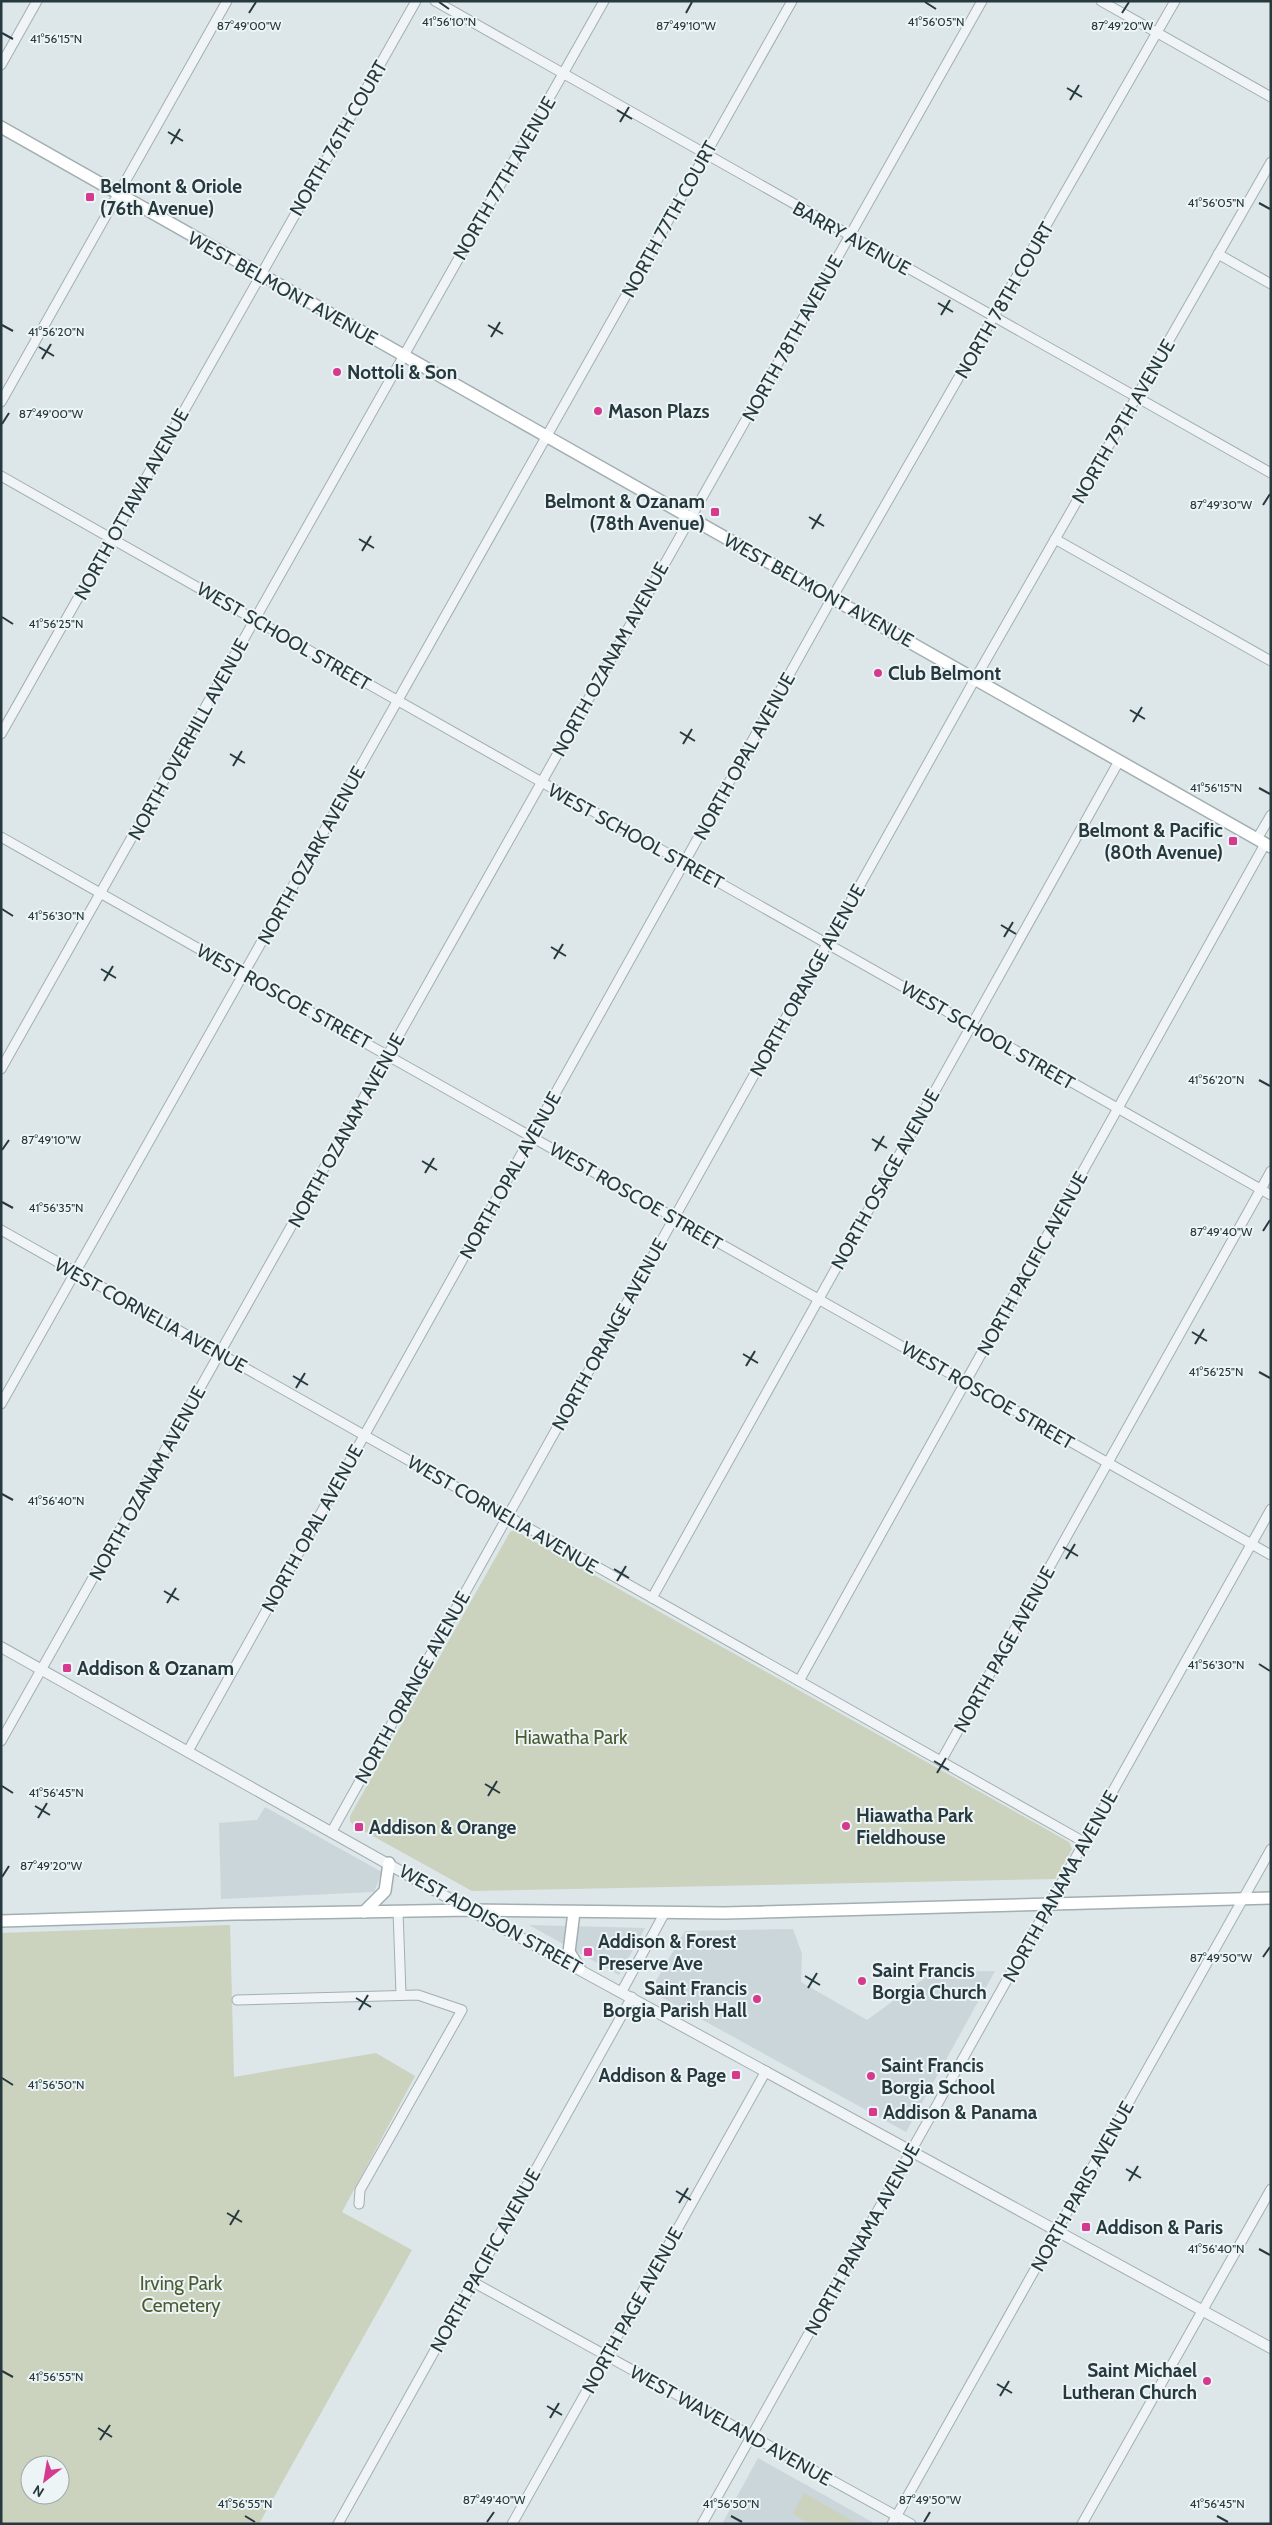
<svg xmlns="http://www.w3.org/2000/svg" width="1272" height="2525" font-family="Cabin,sans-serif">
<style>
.built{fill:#cbd6da}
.green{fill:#cbd2be;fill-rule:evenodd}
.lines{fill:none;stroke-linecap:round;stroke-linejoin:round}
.minor-casing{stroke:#a2afb2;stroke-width:11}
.tertiary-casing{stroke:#a2afb2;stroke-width:12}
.secondary-casing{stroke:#a2afb2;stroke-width:14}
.minor{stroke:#f0f4f6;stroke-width:9}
.tertiary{stroke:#f0f4f6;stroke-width:10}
.secondary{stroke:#fff;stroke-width:11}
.ticks{fill:none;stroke:#26393f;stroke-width:2}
.poi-dot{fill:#d53a8f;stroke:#edf4f5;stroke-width:2}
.labels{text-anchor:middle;stroke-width:4;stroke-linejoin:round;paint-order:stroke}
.street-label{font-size:19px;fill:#26393f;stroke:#edf4f5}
.poi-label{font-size:19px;font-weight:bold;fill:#26393f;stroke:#edf4f5;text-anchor:start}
.park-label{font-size:19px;fill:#4b5c32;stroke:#edf4f5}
.ticks-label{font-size:12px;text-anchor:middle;fill:#26393f;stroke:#edf4f5;stroke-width:4;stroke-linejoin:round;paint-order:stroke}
</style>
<rect width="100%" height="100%" fill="#dde6e8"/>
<g class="built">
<path d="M265 1807 382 1872 374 1892 221 1899 219 1823 257 1820Z"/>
<path d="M529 1925 645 1928 619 1975Z"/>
<path d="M793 1929 802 1954 801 1982 867 2020 933 1972 995 1971 906 2132 650 1991 685 1931Z"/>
<path d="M758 2458 874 2523 722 2524Z"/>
</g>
<g class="green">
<path d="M514 1530 1069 1842 1072 1849 1055 1879 472 1891 353 1825 350 1821V1816L510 1532Z"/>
<path d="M230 1925 234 2077 376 2053 415 2076 342 2212 412 2250 259 2524H1V1933ZM30 2465H60V2495H30Z"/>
<path d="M804 2493 858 2524H810L793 2514Z"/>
</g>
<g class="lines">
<defs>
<g id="minor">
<path d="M435 1 1271 473"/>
<path d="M1101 1 1271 97"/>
<path d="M1 65 37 1"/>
<path d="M1218 254 1271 284"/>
<path d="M1 402 227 1"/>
<path d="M1 476 1271 1195"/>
<path d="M1055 539 1271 661"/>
<path d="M1 734 416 1"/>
<path d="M1 837 1271 1555"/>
<path d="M1257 839 1271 815"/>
<path d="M1 1069 604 1"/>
<path d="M1 1230 1084 1842"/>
<path d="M1 1404 792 1"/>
<path d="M652 1598 1119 761"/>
<path d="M799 1681 1265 844"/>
<path d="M1 1741 982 1"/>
<path d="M188 1751 832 598 1175 1"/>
<path d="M941 1761 1271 1171"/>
<path d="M332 1831 975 679 1271 162"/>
<path d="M398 1911 401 1994"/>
<path d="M622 1991 664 1914"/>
<path d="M237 2000 418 1995 462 2010 360 2190 359 2204"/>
<path d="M473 2282 911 2524"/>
<path d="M338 2524 632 1997"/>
<path d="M512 2524 766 2071"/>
<path d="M702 2524 1271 1509"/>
<path d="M892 2524 1271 1849"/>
<path d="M1082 2524 1271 2189"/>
</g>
<path id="tertiary" d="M1 1647 470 1910 1271 2348"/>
<g id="secondary">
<path d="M1 127 1271 847"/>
<path d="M364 1912 385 1891 389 1863"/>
<path d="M574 1912 569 1952 579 1968"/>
<path d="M1 1921 234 1914 470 1910 724 1913 1271 1898"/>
</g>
</defs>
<use href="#minor" class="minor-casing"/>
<use href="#tertiary" class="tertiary-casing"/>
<use href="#secondary" class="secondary-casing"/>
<use href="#minor" class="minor"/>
<use href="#tertiary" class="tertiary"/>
<use href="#secondary" class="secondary"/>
</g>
<path class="ticks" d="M439 2 449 9M925 2 936 9M249 13 256 2M686 13 692 2M1122 13 1129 2M2 33 13 39M1067 88 1082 97M1070 100 1079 85M617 110 632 119M620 122 629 107M168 132 183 141M171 144 180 129M1259 203 1270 209M938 303 953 312M941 315 950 300M2 325 13 331M488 325 503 334M491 337 500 322M39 347 54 356M42 359 51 344M2 424 9 413M1263 505 1270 494M809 517 824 526M812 529 821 514M359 539 374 548M362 551 371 536M2 617 13 624M1130 710 1145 719M1133 722 1142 707M680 732 695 741M683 744 692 729M230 754 245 763M233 766 242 751M1259 788 1270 794M2 909 13 916M1001 925 1016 934M1004 937 1013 922M551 947 566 956M554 959 563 944M101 969 116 978M104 981 113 966M1259 1080 1270 1086M872 1139 887 1148M2 1150 9 1140M875 1151 884 1136M422 1161 437 1170M425 1173 434 1158M2 1202 13 1208M1263 1231 1270 1220M1192 1332 1207 1341M1195 1344 1204 1329M743 1354 758 1363M746 1366 755 1351M1259 1372 1270 1378M293 1376 308 1385M296 1388 305 1373M2 1494 13 1500M1063 1547 1078 1556M1066 1559 1075 1544M614 1569 629 1578M617 1581 626 1566M164 1591 179 1600M167 1603 176 1588M1259 1664 1270 1671M934 1761 949 1770M937 1773 946 1758M485 1784 500 1793M2 1786 13 1793M488 1796 497 1781M35 1806 50 1815M38 1818 47 1803M2 1877 9 1866M1263 1957 1270 1947M805 1976 820 1985M808 1988 817 1973M356 1998 371 2007M359 2010 368 1995M2 2078 13 2085M1126 2169 1141 2178M1129 2181 1138 2166M676 2191 691 2200M679 2203 688 2188M227 2213 242 2222M230 2225 239 2210M1259 2249 1270 2255M2 2371 13 2377M997 2384 1012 2393M1000 2396 1009 2381M547 2406 562 2415M550 2418 559 2403M98 2428 112 2437M100 2440 110 2425M245 2516 255 2522M731 2516 742 2522M1217 2516 1228 2522M487 2522 494 2512M924 2522 930 2512"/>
<g class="poi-dot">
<rect x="85" y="192" width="10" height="10" rx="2.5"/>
<circle cx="337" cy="372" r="5"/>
<circle cx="598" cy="411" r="5"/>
<rect x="710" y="507" width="10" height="10" rx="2.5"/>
<circle cx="878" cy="673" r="5"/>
<rect x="1228" y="836" width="10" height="10" rx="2.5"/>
<rect x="62" y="1663" width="10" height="10" rx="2.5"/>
<circle cx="846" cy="1826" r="5"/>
<rect x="354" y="1822" width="10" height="10" rx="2.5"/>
<rect x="583" y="1947" width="10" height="10" rx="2.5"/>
<circle cx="862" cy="1981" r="5"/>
<circle cx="757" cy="1999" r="5"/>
<rect x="731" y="2070" width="10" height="10" rx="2.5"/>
<circle cx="871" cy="2076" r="5"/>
<rect x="868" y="2107" width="10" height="10" rx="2.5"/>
<rect x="1081" y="2222" width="10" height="10" rx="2.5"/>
<circle cx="1207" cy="2381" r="5"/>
</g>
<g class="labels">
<g class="street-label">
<text transform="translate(338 138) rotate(-60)" y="7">NORTH 76TH COURT</text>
<text transform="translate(504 178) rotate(-60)" y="7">NORTH 77TH AVENUE</text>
<text transform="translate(669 219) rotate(-61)" y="7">NORTH 77TH COURT</text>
<text transform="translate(852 238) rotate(29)" y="7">BARRY AVENUE</text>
<text transform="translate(283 288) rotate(29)" y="7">WEST BELMONT AVENUE</text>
<text transform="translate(1004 300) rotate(-60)" y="7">NORTH 78TH COURT</text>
<text transform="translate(792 338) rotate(-61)" y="7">NORTH 78TH AVENUE</text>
<text transform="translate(1123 421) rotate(-60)" y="7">NORTH 79TH AVENUE</text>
<text transform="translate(131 504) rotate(-61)" y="7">NORTH OTTAWA AVENUE</text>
<text transform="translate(819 590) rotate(29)" y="7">WEST BELMONT AVENUE</text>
<text transform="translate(284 636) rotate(30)" y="7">WEST SCHOOL STREET</text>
<text transform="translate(610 659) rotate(-61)" y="7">NORTH OZANAM AVENUE</text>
<text transform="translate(188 739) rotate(-61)" y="7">NORTH OVERHILL AVENUE</text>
<text transform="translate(744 756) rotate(-61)" y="7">NORTH OPAL AVENUE</text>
<text transform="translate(636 836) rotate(29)" y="7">WEST SCHOOL STREET</text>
<text transform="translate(311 855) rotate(-61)" y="7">NORTH OZARK AVENUE</text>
<text transform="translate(807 980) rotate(-61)" y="7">NORTH ORANGE AVENUE</text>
<text transform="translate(284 996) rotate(29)" y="7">WEST ROSCOE STREET</text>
<text transform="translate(988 1035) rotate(30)" y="7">WEST SCHOOL STREET</text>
<text transform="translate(346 1130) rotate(-61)" y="7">NORTH OZANAM AVENUE</text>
<text transform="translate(510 1175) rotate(-61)" y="7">NORTH OPAL AVENUE</text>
<text transform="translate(885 1179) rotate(-61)" y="7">NORTH OSAGE AVENUE</text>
<text transform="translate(636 1196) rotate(30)" y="7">WEST ROSCOE STREET</text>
<text transform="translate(1032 1263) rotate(-61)" y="7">NORTH PACIFIC AVENUE</text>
<text transform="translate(151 1315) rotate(29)" y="7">WEST CORNELIA AVENUE</text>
<text transform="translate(609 1334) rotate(-61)" y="7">NORTH ORANGE AVENUE</text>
<text transform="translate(988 1395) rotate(30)" y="7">WEST ROSCOE STREET</text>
<text transform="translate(147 1483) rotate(-61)" y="7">NORTH OZANAM AVENUE</text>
<text transform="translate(503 1514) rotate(30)" y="7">WEST CORNELIA AVENUE</text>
<text transform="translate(312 1528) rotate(-61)" y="7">NORTH OPAL AVENUE</text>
<text transform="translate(1004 1649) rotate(-61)" y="7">NORTH PAGE AVENUE</text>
<text transform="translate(412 1687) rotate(-61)" y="7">NORTH ORANGE AVENUE</text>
<text transform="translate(1060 1886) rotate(-61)" y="7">NORTH PANAMA AVENUE</text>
<text transform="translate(491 1919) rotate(29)" y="7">WEST ADDISON STREET</text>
<text transform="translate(1082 2186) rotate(-61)" y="7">NORTH PARIS AVENUE</text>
<text transform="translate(862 2239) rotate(-61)" y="7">NORTH PANAMA AVENUE</text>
<text transform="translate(485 2260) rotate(-61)" y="7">NORTH PACIFIC AVENUE</text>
<text transform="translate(632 2310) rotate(-61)" y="7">NORTH PAGE AVENUE</text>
<text transform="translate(731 2425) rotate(29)" y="7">WEST WAVELAND AVENUE</text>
</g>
<g class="poi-label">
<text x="100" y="193">Belmont &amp; Oriole<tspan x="100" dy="22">(76th Avenue)</tspan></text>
<text x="347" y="379">Nottoli &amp; Son</text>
<text x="608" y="418">Mason Plazs</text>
<text x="705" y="508" text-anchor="end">Belmont &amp; Ozanam<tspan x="705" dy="22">(78th Avenue)</tspan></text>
<text x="888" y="680">Club Belmont</text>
<text x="1223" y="837" text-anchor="end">Belmont &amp; Pacific<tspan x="1223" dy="22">(80th Avenue)</tspan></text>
<text x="77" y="1675">Addison &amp; Ozanam</text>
<text x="856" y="1822">Hiawatha Park<tspan x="856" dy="22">Fieldhouse</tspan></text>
<text x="369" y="1834">Addison &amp; Orange</text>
<text x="598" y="1948">Addison &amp; Forest<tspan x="598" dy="22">Preserve Ave</tspan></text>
<text x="872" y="1977">Saint Francis<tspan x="872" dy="22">Borgia Church</tspan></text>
<text x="747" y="1995" text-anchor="end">Saint Francis<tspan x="747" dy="22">Borgia Parish Hall</tspan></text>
<text x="881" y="2072">Saint Francis<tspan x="881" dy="22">Borgia School</tspan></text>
<text x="726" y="2082" text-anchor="end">Addison &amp; Page</text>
<text x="883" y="2119">Addison &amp; Panama</text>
<text x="1096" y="2234">Addison &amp; Paris</text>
<text x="1197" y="2377" text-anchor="end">Saint Michael<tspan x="1197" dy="22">Lutheran Church</tspan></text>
</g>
<g class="park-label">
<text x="571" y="1744">Hiawatha Park</text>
<text x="181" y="2290">Irving Park<tspan x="181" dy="22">Cemetery</tspan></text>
</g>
</g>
<g class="ticks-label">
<text x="449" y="26">41°56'10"N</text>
<text x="936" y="26">41°56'05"N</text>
<text x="1122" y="30">87°49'20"W</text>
<text x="249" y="30">87°49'00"W</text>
<text x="686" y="30">87°49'10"W</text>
<text x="56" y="43">41°56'15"N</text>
<text x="1216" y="207">41°56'05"N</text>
<text x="56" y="336">41°56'20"N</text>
<text x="51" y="418">87°49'00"W</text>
<text x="1221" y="509">87°49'30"W</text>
<text x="56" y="628">41°56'25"N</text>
<text x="1216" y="792">41°56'15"N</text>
<text x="56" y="920">41°56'30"N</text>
<text x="1216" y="1084">41°56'20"N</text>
<text x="51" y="1144">87°49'10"W</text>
<text x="56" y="1212">41°56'35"N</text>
<text x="1221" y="1236">87°49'40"W</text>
<text x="1216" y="1376">41°56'25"N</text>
<text x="56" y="1505">41°56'40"N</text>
<text x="1216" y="1669">41°56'30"N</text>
<text x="56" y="1797">41°56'45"N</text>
<text x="51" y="1870">87°49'20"W</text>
<text x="1221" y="1962">87°49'50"W</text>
<text x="56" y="2089">41°56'50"N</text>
<text x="1216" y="2253">41°56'40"N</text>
<text x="56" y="2381">41°56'55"N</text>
<text x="494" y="2504">87°49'40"W</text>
<text x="930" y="2504">87°49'50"W</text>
<text x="245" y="2508">41°56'55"N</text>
<text x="731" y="2508">41°56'50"N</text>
<text x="1217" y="2508">41°56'45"N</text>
</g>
<rect width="1272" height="2525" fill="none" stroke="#26393f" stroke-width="5"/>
<g transform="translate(45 2480) rotate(211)"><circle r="24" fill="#edf4f5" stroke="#9da9ac"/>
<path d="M0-4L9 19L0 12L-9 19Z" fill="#d53a8f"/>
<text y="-8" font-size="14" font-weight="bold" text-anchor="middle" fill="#26393f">N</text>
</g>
</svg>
